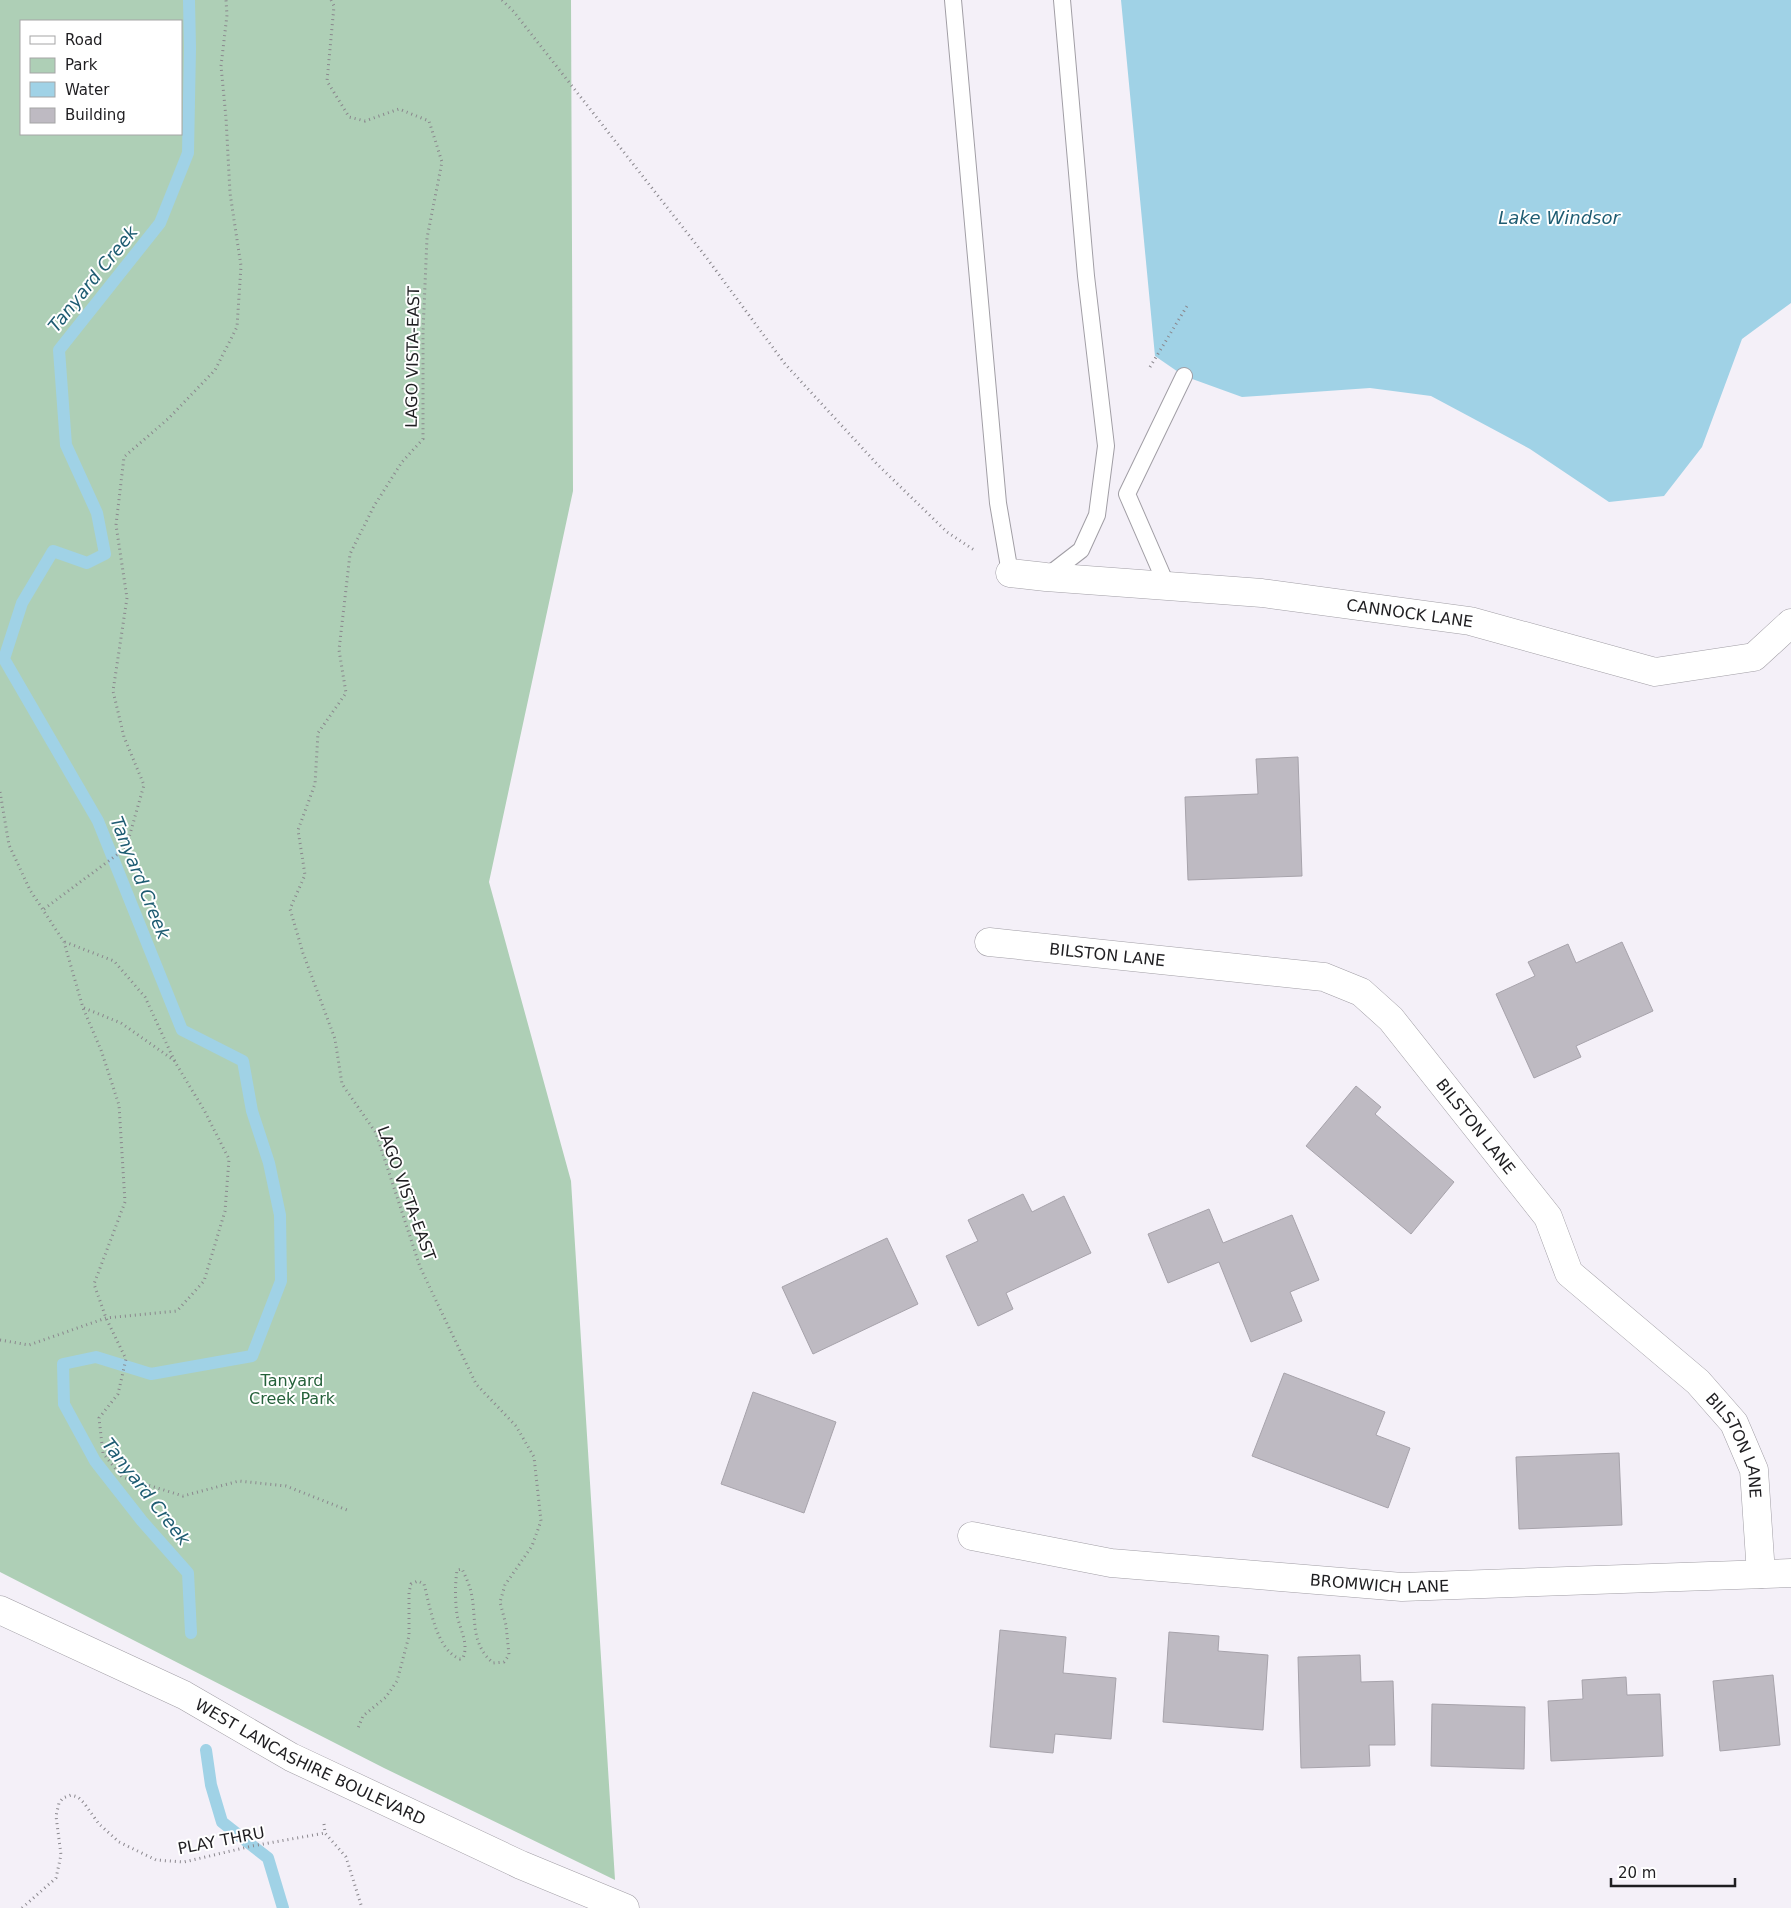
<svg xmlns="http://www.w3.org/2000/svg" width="1791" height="1908" font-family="'DejaVu Sans',sans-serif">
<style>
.green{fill:#aecfb6;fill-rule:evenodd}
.water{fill:#a0d2e6}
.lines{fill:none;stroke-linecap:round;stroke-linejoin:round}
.stream{stroke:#a0d2e6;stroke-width:12}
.building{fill:#bebac2;stroke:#a7a3ab}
.lane-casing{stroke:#a19ea5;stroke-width:18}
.street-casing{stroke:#a19ea5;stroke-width:29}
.secondary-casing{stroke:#a19ea5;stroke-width:29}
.path{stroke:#8a878d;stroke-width:3;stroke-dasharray:1 4;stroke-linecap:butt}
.lane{stroke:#fff;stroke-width:16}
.street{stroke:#fff;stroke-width:28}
.secondary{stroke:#fff;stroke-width:28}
.labels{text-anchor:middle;stroke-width:4;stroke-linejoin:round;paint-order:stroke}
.street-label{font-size:16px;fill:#1f1e21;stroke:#fff}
.park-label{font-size:16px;fill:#25613a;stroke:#fff}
.water-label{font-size:18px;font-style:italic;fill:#1e5c72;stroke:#fff}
</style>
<rect width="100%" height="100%" fill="#f4f0f8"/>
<path class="green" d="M0 0H571L573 491 489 882 571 1181 615 1880 384 1768 0 1572ZM21 21H181V134H21Z"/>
<path class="water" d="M1121 0H1791V303L1742 339 1702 447 1664 496 1609 502 1530 449 1431 396 1370 388 1242 397 1184 376 1155 356Z"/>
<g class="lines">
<g class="stream">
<path d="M189 0 190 48 188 153 160 223 59 350 66 445 97 513 105 554 87 563 53 551 22 603 4 659 98 821 182 1030 243 1061 252 1111 269 1163 280 1215 281 1281 252 1356 151 1374 96 1357 63 1364 64 1404 95 1461 142 1521 188 1573 191 1633"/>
<path d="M206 1750 211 1785 222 1822 268 1858 283 1908"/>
</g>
</g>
<g class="building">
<path d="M1298 757 1302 876 1188 880 1185 797 1258 794 1256 759Z"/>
<path d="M1622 942 1653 1011 1576 1046 1581 1057 1534 1078 1496 994 1535 976 1528 962 1568 944 1576 963Z"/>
<path d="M1356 1086 1381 1107 1375 1114 1454 1182 1411 1234 1306 1146Z"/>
<path d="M1023 1194 1032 1212 1064 1196 1091 1253 1006 1293 1013 1309 978 1326 946 1256 978 1241 968 1220Z"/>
<path d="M1209 1209 1223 1243 1292 1215 1319 1280 1290 1292 1302 1321 1251 1342 1219 1262 1168 1283 1148 1234Z"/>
<path d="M887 1238 918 1304 813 1354 782 1287Z"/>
<path d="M1284 1373 1385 1412 1376 1435 1410 1448 1388 1508 1252 1456Z"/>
<path d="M753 1392 836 1422 804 1513 721 1484Z"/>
<path d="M1619 1453 1622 1525 1519 1529 1516 1457Z"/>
<path d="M1000 1630 1066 1637 1063 1673 1116 1678 1111 1739 1055 1734 1053 1753 990 1747Z"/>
<path d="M1169 1632 1219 1636 1218 1651 1268 1655 1263 1730 1163 1722Z"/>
<path d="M1360 1655 1361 1682 1393 1681 1395 1745H1369L1370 1766 1301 1768 1298 1657Z"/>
<path d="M1773 1675 1780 1745 1720 1751 1713 1681Z"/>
<path d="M1626 1677 1627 1695 1660 1694 1663 1756 1551 1761 1548 1701 1583 1699 1582 1680Z"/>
<path d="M1432 1704 1525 1707 1524 1769 1431 1766Z"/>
</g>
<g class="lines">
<defs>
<g id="lane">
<path d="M953 0 998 503 1010 573"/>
<path d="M1046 577 1081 550 1097 515 1106 446 1086 276 1062 0"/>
<path d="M1167 586 1127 494 1184 376"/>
</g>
<g id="street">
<path id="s1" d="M1010 573 1046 577 1262 593 1470 621 1655 672 1754 657 1791 623"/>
<path id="s2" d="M989 942 1324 977 1361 992 1391 1019 1548 1217 1569 1273 1698 1382 1734 1423 1754 1470 1761 1574"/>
<path id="s3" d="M972 1536 1111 1563 1402 1587 1791 1573"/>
</g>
<g id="secondary">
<path id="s4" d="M0 1610 184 1695 291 1757 521 1865 625 1908"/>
</g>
</defs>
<use href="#lane" class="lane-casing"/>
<use href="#street" class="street-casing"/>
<use href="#secondary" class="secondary-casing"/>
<g class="path">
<path d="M331 0 334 6 327 81 349 117 365 121 399 109 429 121 442 162 427 238 423 332V439L402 462 374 506 350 554 339 650 346 693 318 733 315 784 298 830 305 875 290 909 303 953 335 1039 342 1084 376 1133 420 1267 476 1384 516 1426 534 1457 541 1521 532 1546 505 1585 500 1602 506 1625 509 1655 504 1662 493 1663C468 1641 478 1616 470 1588 468 1582 465 1575 462 1569L457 1570C455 1585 455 1599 457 1615 460 1630 469 1643 463 1658L460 1659C436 1650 430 1606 424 1584L418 1581 411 1584 409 1592V1636L397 1681 386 1697 363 1716 358 1728"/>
<path d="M502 0 514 12 706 257 785 364 877 464 947 532 974 550"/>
<path d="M1150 367 1187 306"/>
<path d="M0 792 9 845 30 890 64 942 83 1008 101 1050 119 1105 125 1202 94 1284 106 1318 126 1359 118 1394 99 1418 103 1453 122 1477 183 1496 239 1481 286 1486 347 1510"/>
<path d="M44 909 126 848 144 785 124 737 113 691 127 598 116 525 124 457 169 418 215 370 237 327 241 266 230 193 226 118 221 66 227 15 226 0"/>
<path d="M84 1008 121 1023 175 1061"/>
<path d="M0 1340 29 1345 106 1318 177 1311 204 1281 225 1211 229 1159 204 1110 175 1062 145 997 114 961 65 942"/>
<path d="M324 1824 325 1833 346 1857 362 1908"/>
<path d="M22 1908 56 1878 61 1855 56 1816 59 1803 63 1798 71 1795 78 1797 84 1803 99 1824 119 1842 156 1860 184 1862 252 1846 325 1833"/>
</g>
<use href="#lane" class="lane"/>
<use href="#street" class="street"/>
<use href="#secondary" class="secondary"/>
</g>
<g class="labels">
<g class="street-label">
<text transform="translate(412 357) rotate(-89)" y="6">LAGO VISTA-EAST</text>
<text dy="6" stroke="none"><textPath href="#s1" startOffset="402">CANNOCK LANE</textPath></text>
<text dy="6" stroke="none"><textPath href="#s2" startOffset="119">BILSTON LANE</textPath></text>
<text dy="6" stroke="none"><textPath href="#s2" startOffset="554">BILSTON LANE</textPath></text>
<text transform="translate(407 1193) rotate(70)" y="6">LAGO VISTA-EAST</text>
<text dy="6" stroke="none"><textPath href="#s2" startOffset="974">BILSTON LANE</textPath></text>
<text dy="6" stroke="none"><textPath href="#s3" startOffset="411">BROMWICH LANE</textPath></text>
<text dy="6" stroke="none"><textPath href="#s4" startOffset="346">WEST LANCASHIRE BOULEVARD</textPath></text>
<text transform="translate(221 1840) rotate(-11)" y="6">PLAY THRU</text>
</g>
<g class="park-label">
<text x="292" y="1386">Tanyard<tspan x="292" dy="18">Creek Park</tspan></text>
</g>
<g class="water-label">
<text x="1559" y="224">Lake Windsor</text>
<text transform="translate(93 279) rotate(-51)" y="6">Tanyard Creek</text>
<text transform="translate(140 878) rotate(68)" y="6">Tanyard Creek</text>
<text transform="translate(146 1492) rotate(52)" y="6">Tanyard Creek</text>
</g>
</g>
<rect x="20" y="20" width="162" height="115" fill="#ffffff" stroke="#a5a5a6"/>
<rect x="30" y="36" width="25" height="8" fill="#ffffff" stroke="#a5a5a6"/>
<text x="65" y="45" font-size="15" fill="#1f1e21">Road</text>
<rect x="30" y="58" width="25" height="15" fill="#aecfb6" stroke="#a5a5a6"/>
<text x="65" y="70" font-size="15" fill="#1f1e21">Park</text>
<rect x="30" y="82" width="25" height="15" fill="#a0d2e6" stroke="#a5a5a6"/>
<text x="65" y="95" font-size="15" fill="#1f1e21">Water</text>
<rect x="30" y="108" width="25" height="15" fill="#bebac2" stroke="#a5a5a6"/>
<text x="65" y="120" font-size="15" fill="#1f1e21">Building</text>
<path d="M1611 1878v8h124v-8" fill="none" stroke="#1f1e21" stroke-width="2.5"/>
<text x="1618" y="1878" font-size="15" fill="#1f1e21" stroke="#ffffff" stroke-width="4" paint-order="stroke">20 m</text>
</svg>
